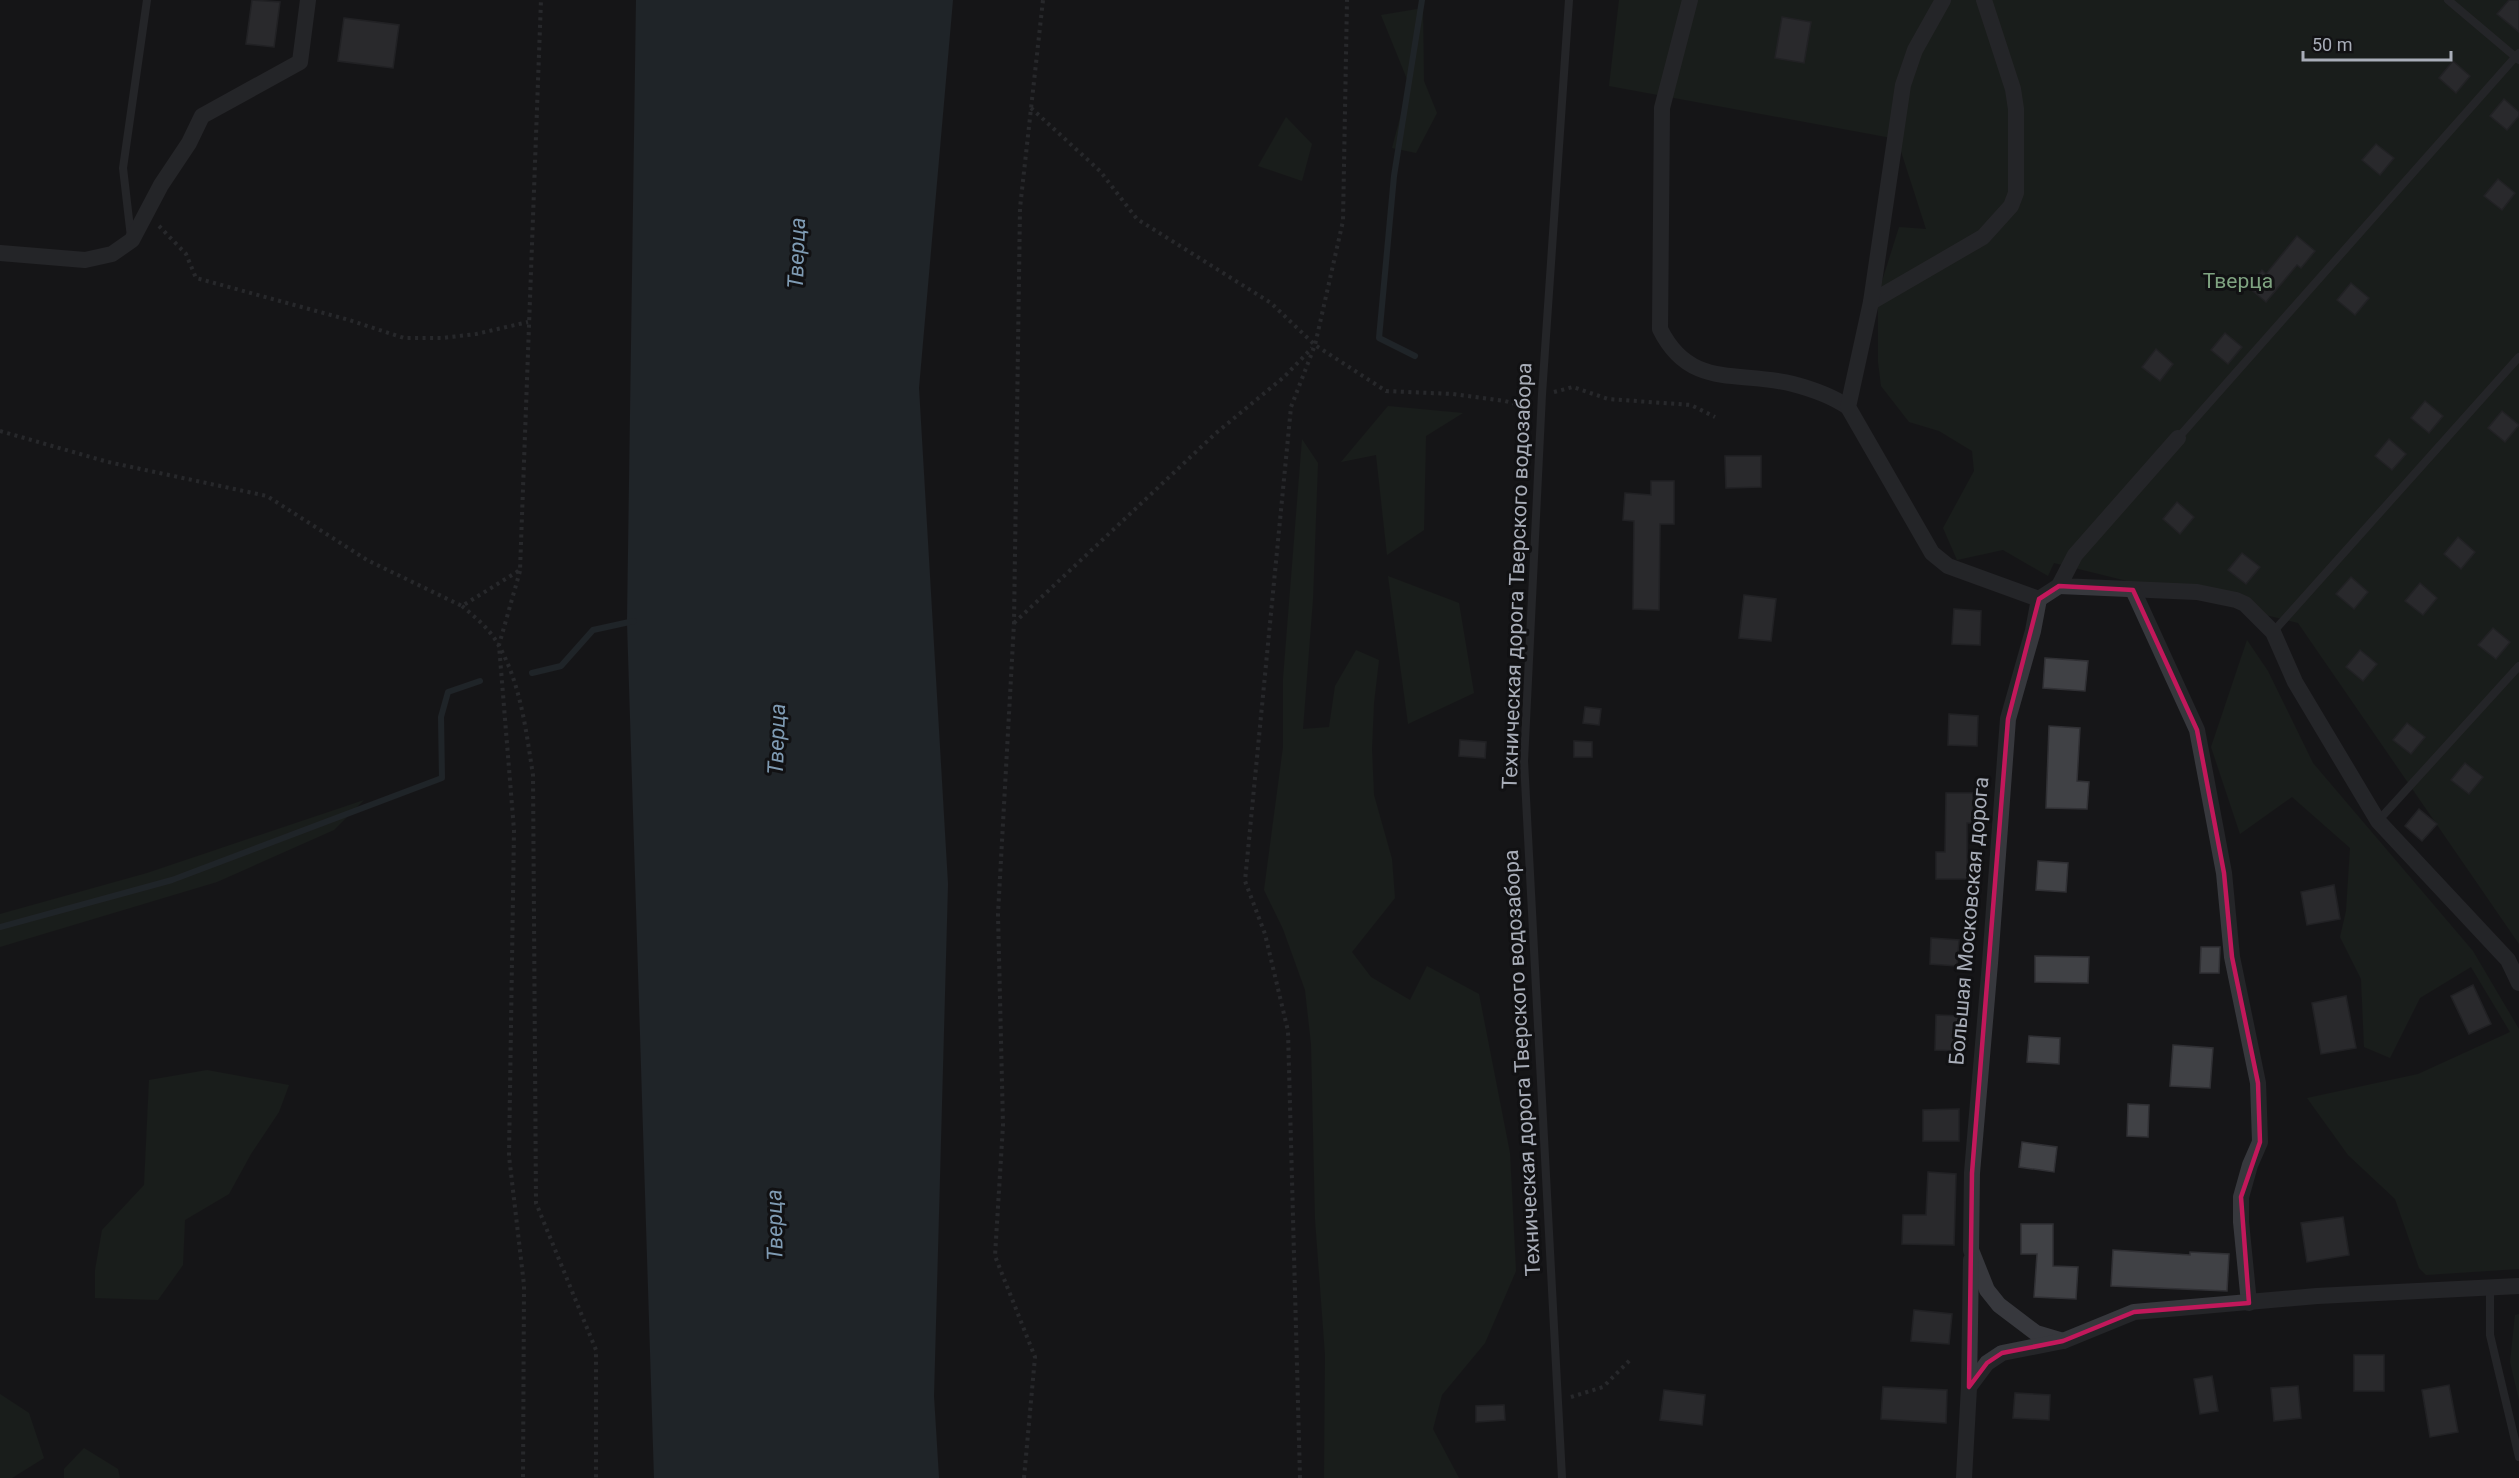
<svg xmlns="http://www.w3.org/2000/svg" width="2519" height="1478" font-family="Roboto,sans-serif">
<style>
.green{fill:#1e261f}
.water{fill:#2c353c}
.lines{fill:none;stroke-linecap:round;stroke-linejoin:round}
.stream{stroke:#2c353c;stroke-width:6}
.building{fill:#404145;stroke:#303034;stroke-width:1.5}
.path{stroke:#3d3f44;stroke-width:4;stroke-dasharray:3 4.5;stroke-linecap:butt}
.service{stroke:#37383d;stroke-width:8}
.minor{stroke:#37383d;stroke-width:16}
.marked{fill:none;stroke:#c2185b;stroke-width:4.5;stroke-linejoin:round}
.labels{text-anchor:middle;stroke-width:6;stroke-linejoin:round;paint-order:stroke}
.park-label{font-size:21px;fill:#7fa381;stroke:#111113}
.street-label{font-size:21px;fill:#a8adb8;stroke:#111113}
.water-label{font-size:22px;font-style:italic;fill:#7f9bb3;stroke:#111113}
</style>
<rect width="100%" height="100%" fill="#161618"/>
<g class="green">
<path d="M1619 0H2519V944L2298 623 2054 563 2048 576 2003 550 1957 560 1943 528 1974 471 1972 451 1939 431 1909 422 1881 386 1878 362V294L1899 227 1926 229 1897 139 1609 86Z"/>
<path d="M1423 8 1424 81 1437 113 1416 153 1392 148 1409 84 1381 15Z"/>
<path d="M1286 117 1312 144 1302 181 1258 166Z"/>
<path d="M1388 406 1463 413 1426 436 1424 530 1387 555 1376 455 1341 462Z"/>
<path d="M1302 439 1318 463 1313 599 1303 729 1329 727 1335 686 1356 650 1379 660 1374 703 1372 749 1374 795 1392 859 1395 898 1352 952 1371 977 1410 1000 1427 966 1479 994 1510 1153 1516 1271 1485 1343 1442 1395 1433 1429 1459 1478H1324L1325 1355 1315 1219 1311 1044 1305 990 1283 929 1264 890 1283 747V679Z"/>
<path d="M1388 576 1459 603 1474 693 1408 724Z"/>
<path d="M2247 640 2268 671 2313 763 2473 951 2519 1029V1269L2426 1275 2419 1268 2395 1199 2348 1155 2307 1098 2418 1074 2510 1032 2471 967 2420 998 2390 1058 2364 1047 2361 979 2340 937 2346 911 2350 848 2292 797 2240 834 2211 747Z"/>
<path d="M364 800 334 830 217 882 0 947V914L147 873Z"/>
<path d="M207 1070 289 1085 279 1112 251 1154 229 1194 185 1220 183 1265 158 1300 95 1298V1270L102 1230 144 1185 149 1080Z"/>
<path d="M2519 1314V1400L2510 1362 2515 1315Z"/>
<path d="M0 1394 29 1413 44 1458 12 1478H0Z"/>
<path d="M84 1448 118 1469 120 1478H64V1469Z"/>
</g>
<path class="water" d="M636 0H953L919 388 948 884 934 1396 939 1478H654L627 622Z"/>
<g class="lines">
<g class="stream">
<path d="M1415 356 1379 338 1394 176 1422 0"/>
<path d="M532 673 561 666 593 630 634 621"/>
<path d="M0 927 172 880 442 778 441 717 448 692 480 681"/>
</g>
</g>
<g class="building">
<path d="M252 0 280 2 274 47 246 44Z"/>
<path d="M2509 0H2519V32L2497 14Z"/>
<path d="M1782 17 1811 22 1804 63 1775 58Z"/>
<path d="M344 18 399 25 393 68 338 61Z"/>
<path d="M2453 61 2470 76 2456 93 2439 78Z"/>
<path d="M2504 99 2519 112V116L2507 130 2490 116Z"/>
<path d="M2376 144 2394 158 2380 175 2362 160Z"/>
<path d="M2498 179 2515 193 2502 210 2484 196Z"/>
<path d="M2297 236 2315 251 2301 268 2297 265 2266 302 2248 287 2262 270 2266 274Z"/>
<path d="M2351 283 2369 298 2355 315 2337 300Z"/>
<path d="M2225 333 2242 347 2228 364 2211 350Z"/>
<path d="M2156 349 2173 364 2160 381 2142 367Z"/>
<path d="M2425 401 2443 416 2429 433 2411 418Z"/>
<path d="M2502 411 2519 425 2505 442 2488 428Z"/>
<path d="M2389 439 2406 454 2392 470 2375 456Z"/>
<path d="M1725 456H1761V487L1726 488Z"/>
<path d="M1651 481H1674V524H1660L1659 610 1633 609 1634 521 1623 520 1625 493 1651 495Z"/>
<path d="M2177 502 2194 517 2180 534 2163 519Z"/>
<path d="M2458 537 2475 552 2461 569 2444 554Z"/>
<path d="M2242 553 2260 567 2246 584 2228 570Z"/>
<path d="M2351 577 2368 592 2354 609 2336 594Z"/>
<path d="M2420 583 2437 598 2423 615 2405 601Z"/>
<path d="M1744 595 1776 599 1771 641 1739 638Z"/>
<path d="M1954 609 1981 611 1980 645 1952 644Z"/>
<path d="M2493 628 2510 642 2496 659 2478 645Z"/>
<path d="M2360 650 2377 664 2363 681 2346 667Z"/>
<path d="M2045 658 2088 661 2085 691 2043 688Z"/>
<path d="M1585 707 1601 709 1599 725 1583 723Z"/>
<path d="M1949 714 1978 716 1977 746 1948 745Z"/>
<path d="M2407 723 2425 737 2411 754 2393 740Z"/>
<path d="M2049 726 2080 728 2077 781 2089 782 2087 809 2046 808Z"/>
<path d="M1460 740 1486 742 1485 758 1459 756Z"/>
<path d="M1574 741 1592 742V757H1574Z"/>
<path d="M2465 763 2483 777 2469 794 2451 780Z"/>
<path d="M1946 793H1973L1972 823H1967V879H1936V852H1945Z"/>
<path d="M2419 809 2437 824 2422 841 2405 826Z"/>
<path d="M2038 861 2068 863 2066 892 2036 890Z"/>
<path d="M2334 885 2340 919 2307 925 2301 892Z"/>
<path d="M1931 938 1959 940 1957 966 1930 964Z"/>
<path d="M2201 947H2220L2219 973H2200Z"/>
<path d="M2035 956 2089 957 2088 983 2035 982Z"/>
<path d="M2473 985 2491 1024 2469 1034 2451 996Z"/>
<path d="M2346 996 2356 1048 2321 1054 2312 1003Z"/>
<path d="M1936 1015 1962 1016 1961 1051 1935 1050Z"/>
<path d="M2029 1036 2060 1038 2059 1064 2027 1062Z"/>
<path d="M2173 1045 2213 1048 2210 1088 2170 1086Z"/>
<path d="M2128 1104 2149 1105 2148 1137 2127 1136Z"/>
<path d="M1959 1109V1141H1923V1110Z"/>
<path d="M2022 1142 2057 1147 2054 1172 2019 1167Z"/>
<path d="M1928 1172 1956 1174 1954 1245 1902 1244 1903 1215H1926Z"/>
<path d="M2343 1217 2349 1255 2307 1262 2301 1223Z"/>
<path d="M2021 1224H2053V1266L2078 1267 2076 1299 2034 1297 2037 1254H2021Z"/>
<path d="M2113 1250 2190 1255V1252L2229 1254 2227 1291 2111 1286Z"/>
<path d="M1914 1310 1952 1314 1949 1344 1911 1341Z"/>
<rect x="2354" y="1355" width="30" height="36"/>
<path d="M2212 1376 2218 1411 2200 1414 2194 1379Z"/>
<path d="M2449 1385 2458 1432 2430 1437 2422 1390Z"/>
<path d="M2298 1386 2301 1418 2274 1421 2271 1388Z"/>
<path d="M1883 1387 1947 1390 1946 1423 1881 1419Z"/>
<path d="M1664 1390 1705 1395 1702 1425 1660 1420Z"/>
<path d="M2015 1393 2050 1395 2049 1420 2013 1418Z"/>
<path d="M1504 1405 1505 1420 1476 1422V1406Z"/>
</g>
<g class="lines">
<g class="path">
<path d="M1031 108 1100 171 1137 219 1271 303 1315 345 1386 391 1453 394 1505 401 1529 408"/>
<path d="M159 226 186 254 196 278 349 320 404 338H442L476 334 528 322"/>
<path d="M1554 392 1573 387 1608 399 1691 405 1715 417"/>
<path d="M0 431 108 462 267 496 367 560 462 606 520 570 541 0"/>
<path d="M520 571 499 645 514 830 509 1156 524 1285 523 1478"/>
<path d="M462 606C475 617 491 630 499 646 521 685 526 731 533 775L536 1203 596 1350V1478"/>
<path d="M1014 623 1216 433 1284 377 1312 348"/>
<path d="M1571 1397 1603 1387 1632 1358"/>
<path d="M1024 1478 1035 1357 995 1256 1003 1125 998 914 1014 623 1020 208 1043 0"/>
<path d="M1300 1478 1288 1031 1265 934 1245 881 1291 407 1315 345 1343 221 1347 0"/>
</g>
<g class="service">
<path d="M2448 0 2519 60"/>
<path d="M131 237 123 168 147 0"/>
<path d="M2178 438 2519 53"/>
<path d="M2273 632 2519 357"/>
<path d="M2378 821 2519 666"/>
<path d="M2490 1288V1335L2519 1457"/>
<path d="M1562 1478 1524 761 1542 394 1569 0"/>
</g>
<g class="minor">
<path d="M1690 0 1662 108 1660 329C1690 390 1739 370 1793 384 1812 389 1832 396 1848 407"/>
<path d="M1984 0 2013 89 2016 109V193L2011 206 1983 237 1871 302 1848 407 1932 553 1948 566 2039 599 2059 586"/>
<path d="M0 253 85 260 112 254 132 240 161 185 189 143 202 116 300 62 308 0"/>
<path d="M1871 302 1903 85 1915 50 1943 0"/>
<path d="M2178 438 2075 555 2059 586 2197 592 2236 600 2245 604 2273 632 2295 682 2378 821 2508 960 2519 983"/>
<path d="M2133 590 2197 730 2224 873 2232 957 2258 1083 2260 1142 2250 1165 2241 1197V1222L2249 1303"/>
<path d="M2039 599 2033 631 2008 719 1990 963 1972 1173 1971 1250 1987 1290 1999 1305 2036 1333 2063 1341"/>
<path d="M1969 1387 1987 1363 2002 1353 2063 1341 2134 1312 2317 1296 2519 1286"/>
<path d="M1964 1478 1969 1387 1971 1260"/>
</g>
</g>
<path d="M0 0H2519V1478H0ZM2059 586 2133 590 2197 730 2224 873 2232 957 2258 1083 2260 1142 2241 1197 2249 1303 2134 1312 2063 1341 2002 1353 1987 1363 1969 1387 1972 1173 2008 719 2039 599Z" fill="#161618" fill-opacity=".55" fill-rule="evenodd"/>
<path class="marked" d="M2059 586 2133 590 2197 730 2224 873 2232 957 2258 1083 2260 1142 2241 1197 2249 1303 2134 1312 2063 1341 2002 1353 1987 1363 1969 1387 1972 1173 2008 719 2039 599Z"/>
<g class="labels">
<g class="park-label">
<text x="2238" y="288">Тверца</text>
</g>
<g class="street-label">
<text transform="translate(1517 576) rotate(-88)" y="7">Техническая дорога Тверского водозабора</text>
<text transform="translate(1969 921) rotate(-85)" y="7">Большая Московская дорога</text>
<text transform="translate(1522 1063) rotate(-93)" y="7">Техническая дорога Тверского водозабора</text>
</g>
<g class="water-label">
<text transform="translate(796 253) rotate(-88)" y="8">Тверца</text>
<text transform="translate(776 739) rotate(-88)" y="8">Тверца</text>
<text transform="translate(774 1225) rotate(-91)" y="8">Тверца</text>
</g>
</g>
<path d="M2303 51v9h148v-9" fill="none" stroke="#a8adb8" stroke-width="3"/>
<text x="2312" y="51" font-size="18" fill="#a8adb8" stroke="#111113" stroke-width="4.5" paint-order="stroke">50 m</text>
</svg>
